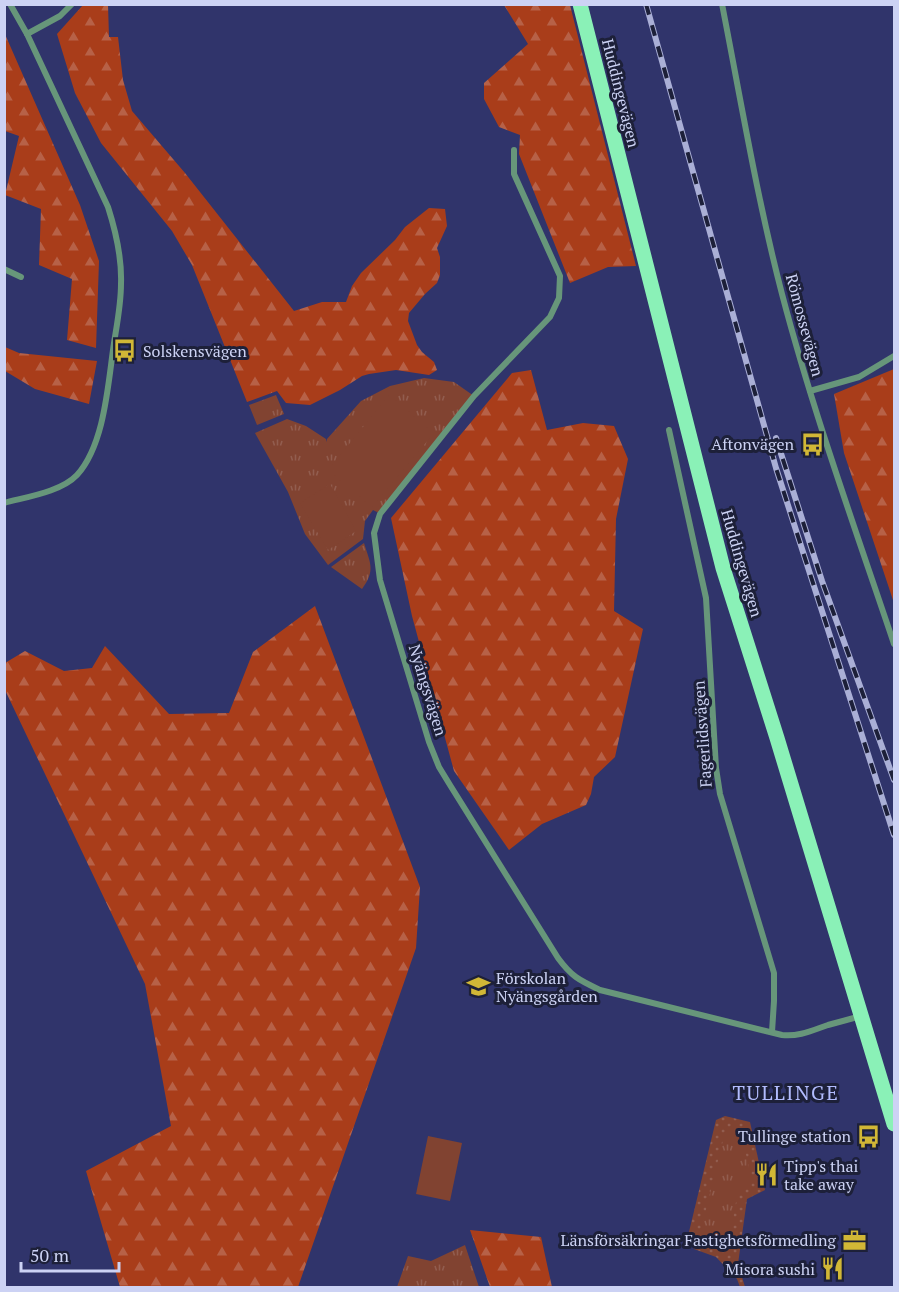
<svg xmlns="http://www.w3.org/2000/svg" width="899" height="1292" font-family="'PT Serif',serif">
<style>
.grass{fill:url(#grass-dots)}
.forest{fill:url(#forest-firs)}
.park{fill:url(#park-tufts)}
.pitch{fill:#814331}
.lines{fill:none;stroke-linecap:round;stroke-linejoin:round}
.minor{stroke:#67967a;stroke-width:6}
.primary{stroke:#8af1b7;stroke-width:15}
.rail-casing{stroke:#aaafd6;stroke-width:6}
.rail{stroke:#1d2039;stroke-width:4;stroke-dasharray:11;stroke-linecap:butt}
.labels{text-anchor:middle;stroke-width:6;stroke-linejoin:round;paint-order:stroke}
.street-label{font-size:16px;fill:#ccd2f4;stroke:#1d2039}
.poi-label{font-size:16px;fill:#ccd2f4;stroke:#1d2039;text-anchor:end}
.quarter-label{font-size:20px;letter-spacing:1.5px;fill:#b2bcfe;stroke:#1d2039}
</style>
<defs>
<pattern id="grass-dots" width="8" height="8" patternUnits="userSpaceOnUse" patternTransform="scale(1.5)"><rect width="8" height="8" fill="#814331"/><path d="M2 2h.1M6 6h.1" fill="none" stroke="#925d4f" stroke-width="1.8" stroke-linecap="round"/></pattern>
<pattern id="forest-firs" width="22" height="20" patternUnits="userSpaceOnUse" patternTransform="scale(1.5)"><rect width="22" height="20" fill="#a93d1a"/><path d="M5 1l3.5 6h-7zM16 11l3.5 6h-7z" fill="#b76147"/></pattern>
<pattern id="park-tufts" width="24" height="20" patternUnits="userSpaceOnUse" patternTransform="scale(1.5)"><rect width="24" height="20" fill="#814331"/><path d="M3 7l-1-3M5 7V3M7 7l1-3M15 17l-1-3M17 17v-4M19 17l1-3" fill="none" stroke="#925d4f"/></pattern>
</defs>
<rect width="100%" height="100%" fill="#30346b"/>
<path class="grass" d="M725 1116 750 1122 765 1190 747 1199 738 1264 745 1287H740L737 1279 716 1257 694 1249 688 1236 716 1120Z"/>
<g class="forest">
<path d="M83 5H108L109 37H118L123 80 132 111 185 173 294 311 322 302H346L352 286 361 273 395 240 405 227 429 208 445 209 447 226 437 248 440 257V275L437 283 425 294 409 313 408 321 417 345 422 352 434 362 437 370 429 375 396 370 369 374 362 376 340 390 310 405 286 403 277 391 247 402 192 265 172 231 101 143 75 93 57 34Z"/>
<path d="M504 5H570L636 266 608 267 570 283 519 154 520 135 499 127 484 99V83L528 44Z"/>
<path d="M4 32 80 205 99 261 96 348 67 340 72 279 39 265 41 209 5 195 19 136 5 131Z"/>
<path d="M5 347 19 353 97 361 89 404 35 389 5 371Z"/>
<path d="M894 369V603L844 453 834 394Z"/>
<path d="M531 370 547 430 583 423 614 426 628 459 616 519 614 611 643 629 615 757 594 777 591 794 586 805 542 824 509 850 454 771 412 616 391 518 512 373Z"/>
<path d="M315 606 420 887 416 948 298 1287H120L86 1171 171 1126 145 984 5 690V663L25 651 64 671 92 668 105 646 169 714 229 713 253 652Z"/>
<path d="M470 1230 541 1237 552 1287H490Z"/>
</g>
<g class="park">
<path d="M424 378 454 382 474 396 379 513 373 510 365 521 363 539 328 565 305 534 288 492 255 433 287 419 306 426 326 439 327 442V439L361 401 390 386Z"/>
<path d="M276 395 284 414 257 425 249 405Z"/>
<path d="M364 543C370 563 376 570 362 589L331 567Z"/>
<path d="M726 1128 741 1131 752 1182 738 1191 727 1252 720 1246 703 1241 700 1234Z"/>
<path d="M465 1245 479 1287H397L408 1256 431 1261Z"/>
</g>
<g class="pitch">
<path d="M389 395 434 433 372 507 328 470Z"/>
<path d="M330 484 356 531 328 550 300 503Z"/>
<path d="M428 1136 462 1143 450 1201 416 1194Z"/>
</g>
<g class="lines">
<g class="minor">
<path d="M722 4C741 101 757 198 782 294 813 412 855 528 894 644"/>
<path d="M27 34 60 16 72 4"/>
<path d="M514 150V174L560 276 559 298 550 317 474 396 380 514 374 533 380 580 429 742 439 767 450 785 558 958C572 977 579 980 600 990L782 1035C799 1037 813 1030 828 1025 839 1022 850 1019 861 1016"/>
<path d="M4 269 21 277"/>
<path d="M810 391 859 377 894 356"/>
<path d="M669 430 706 598 716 768 720 794 774 973V1001L772 1032"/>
<path d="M4 503C26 497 61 492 77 475 105 444 108 383 114 343 117 324 121 304 121 284 122 257 116 232 108 207L27 34 10 4"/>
</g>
<path class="primary" d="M580 4 723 568 777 738 894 1124"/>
<defs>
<g id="rail">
<path d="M646 4 776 468 894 835"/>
<path d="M776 438 822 581 894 780"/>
</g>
</defs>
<use href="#rail" class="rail-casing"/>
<use href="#rail" class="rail"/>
</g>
<defs>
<symbol id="bus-bare" viewBox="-9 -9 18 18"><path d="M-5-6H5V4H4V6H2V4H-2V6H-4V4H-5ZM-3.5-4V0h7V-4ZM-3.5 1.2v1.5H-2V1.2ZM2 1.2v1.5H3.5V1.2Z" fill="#d1b736" stroke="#1d2039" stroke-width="2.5" paint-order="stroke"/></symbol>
<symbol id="school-bare" viewBox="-9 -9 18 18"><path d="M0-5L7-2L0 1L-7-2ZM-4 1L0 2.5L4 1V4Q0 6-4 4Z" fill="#d1b736" stroke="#1d2039" stroke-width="2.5" paint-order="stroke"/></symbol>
<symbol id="restaurant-bare" viewBox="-9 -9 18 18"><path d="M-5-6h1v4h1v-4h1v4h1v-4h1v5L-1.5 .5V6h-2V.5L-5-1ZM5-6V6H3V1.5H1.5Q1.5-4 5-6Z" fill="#d1b736" stroke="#1d2039" stroke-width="2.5" paint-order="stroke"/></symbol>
<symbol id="office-bare" viewBox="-9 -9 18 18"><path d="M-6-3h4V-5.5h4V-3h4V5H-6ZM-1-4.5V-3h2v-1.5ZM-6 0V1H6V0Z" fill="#d1b736" stroke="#1d2039" stroke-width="2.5" paint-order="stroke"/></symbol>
</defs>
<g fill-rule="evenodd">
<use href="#bus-bare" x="108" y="334" width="33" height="33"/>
<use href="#bus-bare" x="796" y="428" width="33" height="33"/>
<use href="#school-bare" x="462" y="970" width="33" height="33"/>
<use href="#bus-bare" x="852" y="1120" width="33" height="33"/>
<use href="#restaurant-bare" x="750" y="1158" width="33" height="33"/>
<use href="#office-bare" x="838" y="1224" width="33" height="33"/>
<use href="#restaurant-bare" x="816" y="1252" width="33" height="33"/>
</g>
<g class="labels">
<g class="street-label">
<text transform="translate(621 93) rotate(76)" y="6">Huddingevägen</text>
<text transform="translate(805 325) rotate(75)" y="6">Römossevägen</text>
<text transform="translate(742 563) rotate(74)" y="6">Huddingevägen</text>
<text transform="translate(428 690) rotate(73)" y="6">Nyängsvägen</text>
<text transform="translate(702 734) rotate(-94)" y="6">Fagerlidsvägen</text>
</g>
<g class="poi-label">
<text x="143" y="357" text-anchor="start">Solskensvägen</text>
<text x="794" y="450">Aftonvägen</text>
<text x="496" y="984" text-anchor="start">Förskolan<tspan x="496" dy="18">Nyängsgården</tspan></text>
<text x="851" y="1142">Tullinge station</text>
<text x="784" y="1172" text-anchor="start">Tipp's thai<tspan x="784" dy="18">take away</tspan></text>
<text x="836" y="1246">Länsförsäkringar Fastighetsförmedling</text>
<text x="815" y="1275">Misora sushi</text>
</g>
<g class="quarter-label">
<text x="786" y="1100">TULLINGE</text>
</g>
</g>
<rect width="899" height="1292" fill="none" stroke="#ccd2f4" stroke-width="12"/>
<path d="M21 1262v9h98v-9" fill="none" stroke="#ccd2f4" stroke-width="3"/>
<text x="30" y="1262" font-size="18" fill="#ccd2f4" stroke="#1d2039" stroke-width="4.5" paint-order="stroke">50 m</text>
</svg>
